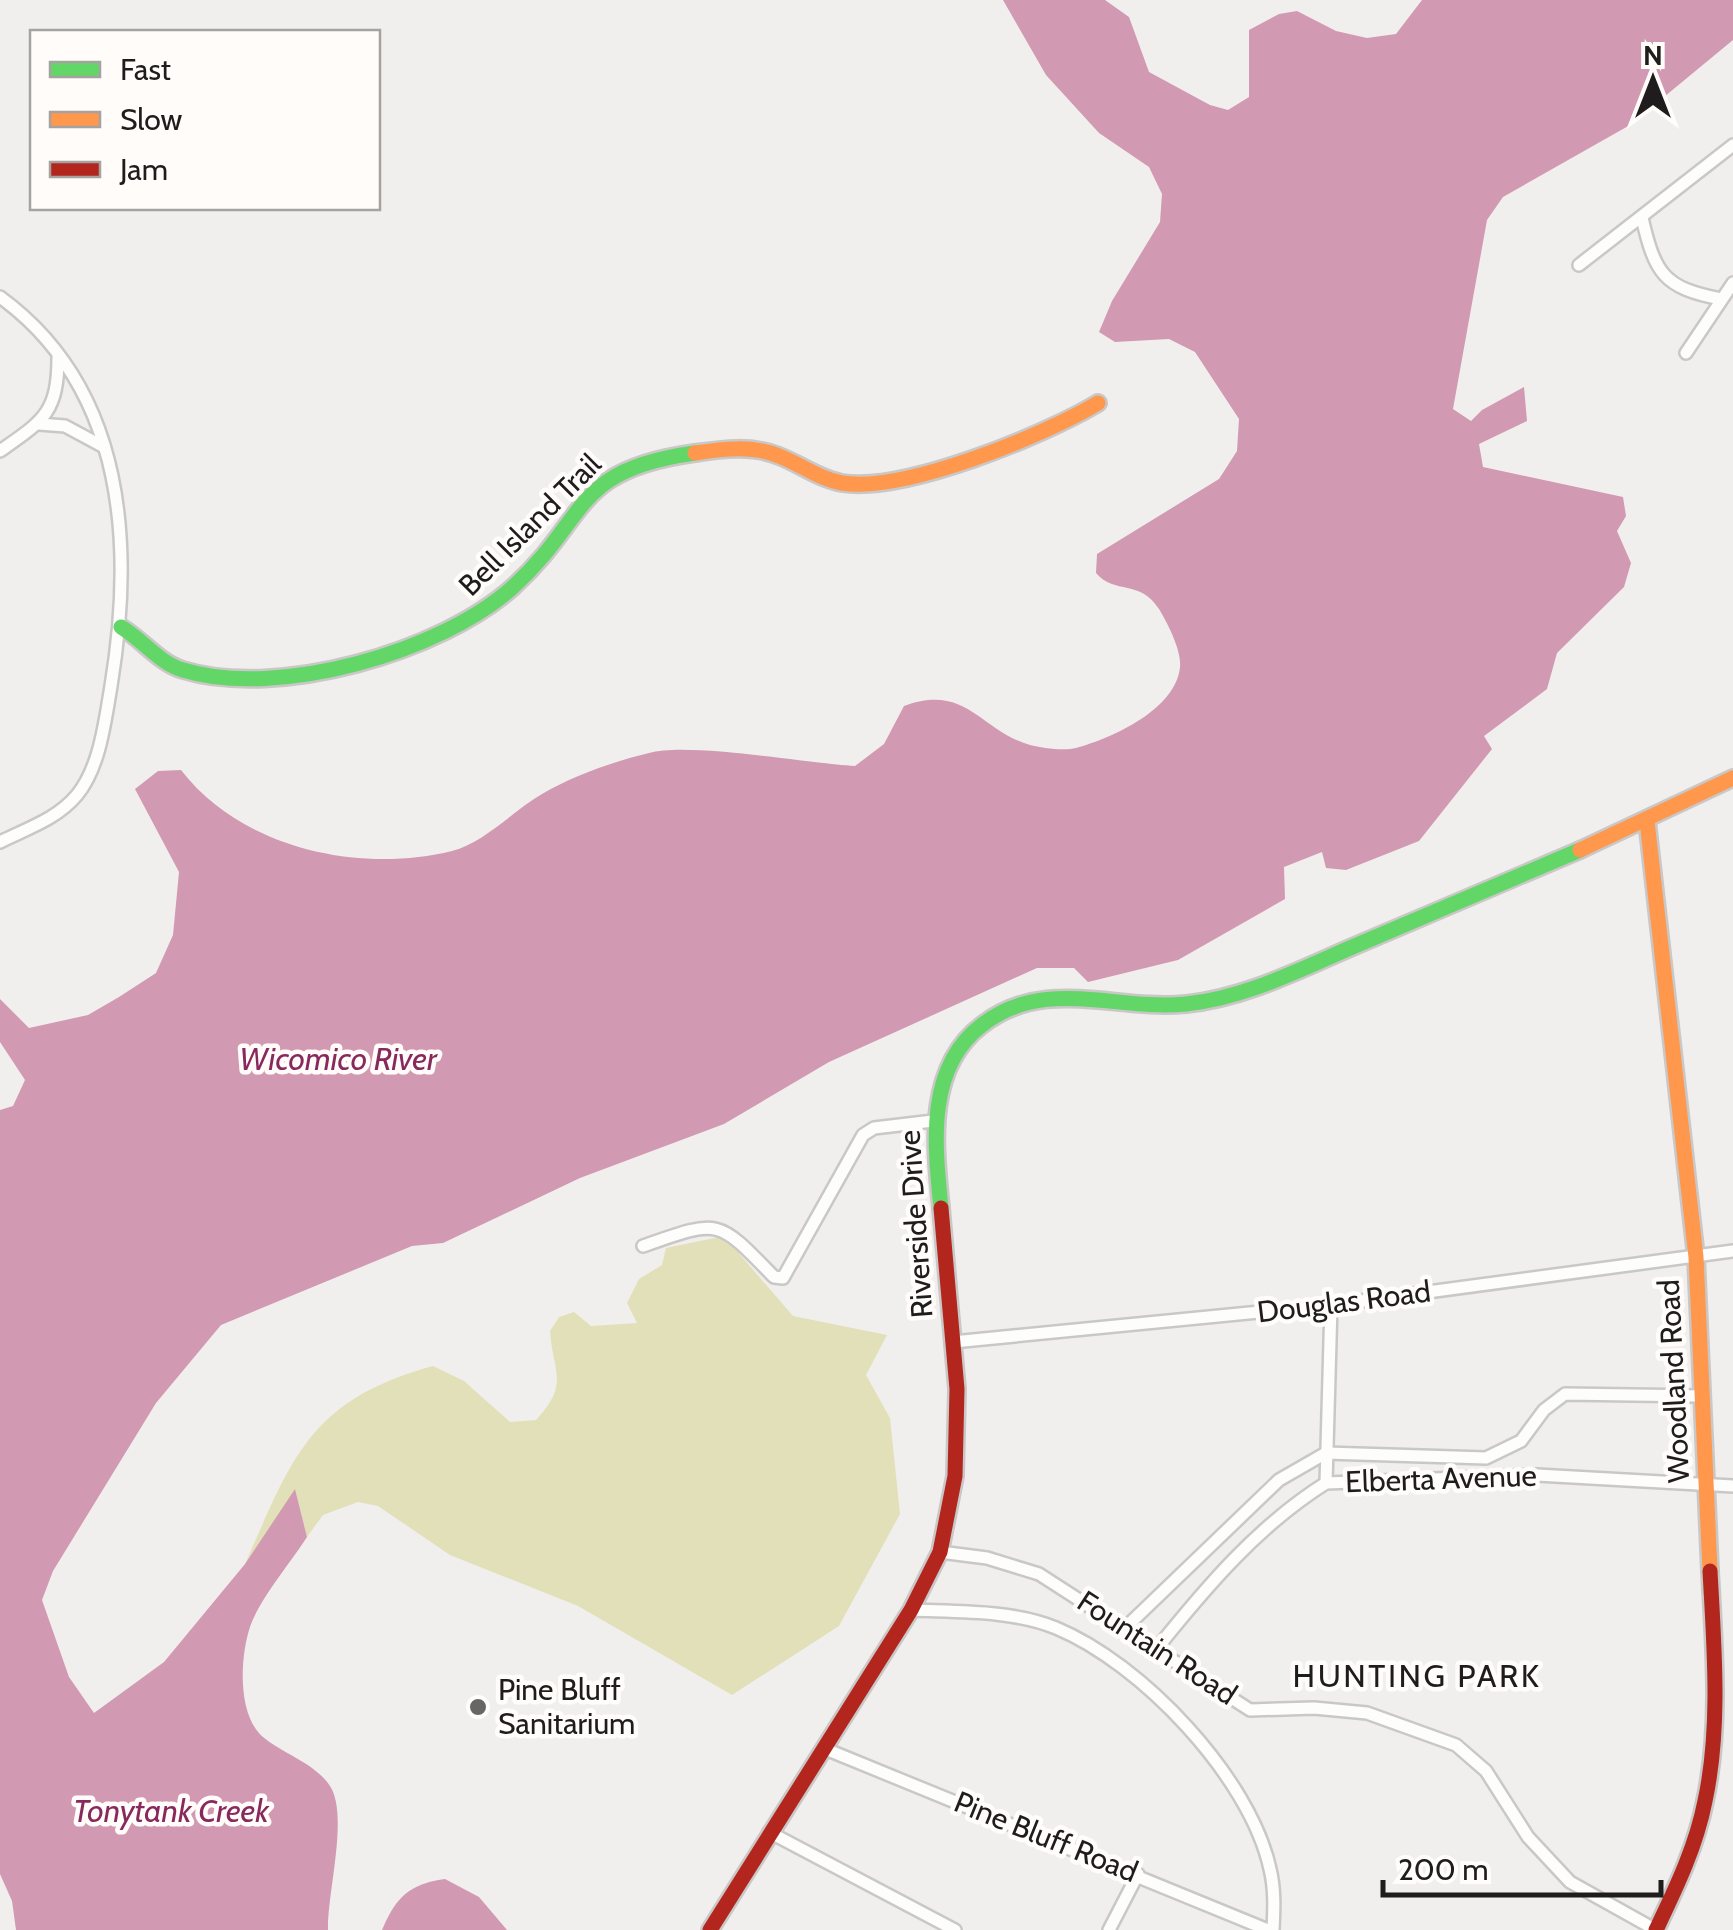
<svg xmlns="http://www.w3.org/2000/svg" width="1733" height="1930" font-family="Cabin,sans-serif">
<style>
.green{fill:#e2e0b8}
.water{fill:#d299b2}
.lines{fill:none;stroke-linecap:round;stroke-linejoin:round}
.street-casing{stroke:#cac8c7;stroke-width:16}
.fast-casing{stroke:#cac8c7;stroke-width:20}
.slow-casing{stroke:#cac8c7;stroke-width:20}
.jam-casing{stroke:#cac8c7;stroke-width:20}
.street{stroke:#fdfdfc;stroke-width:11}
.fast{stroke:#63d668;stroke-width:15}
.slow{stroke:#ff974d;stroke-width:15}
.jam{stroke:#b3261e;stroke-width:15}
.poi-dot{fill:#686665;stroke:#fffcfa;stroke-width:4}
.labels{text-anchor:middle;stroke-width:9;stroke-linejoin:round;paint-order:stroke}
.street-label{font-size:30px;fill:#1e1c1c;stroke:#fffcfa}
.poi-label{font-size:30px;fill:#1e1c1c;stroke:#fffcfa;text-anchor:start}
.water-label{font-size:32px;font-style:italic;fill:#88295d;stroke:#fffcfa}
.neighbourhood-label{font-size:32px;letter-spacing:2.5px;fill:#1e1c1c;stroke:#fffcfa}
</style>
<rect width="100%" height="100%" fill="#f1efed"/>
<path class="green" d="M724 1236 793 1316 887 1335 866 1375 890 1418 900 1514 839 1626 732 1695 578 1606 450 1555 378 1506 358 1502 323 1515 307 1537 295 1490 245 1564C293 1456 310 1400 433 1366L464 1381 510 1422 536 1420C570 1383 553 1374 550 1331L559 1317 574 1312 591 1326 637 1323 627 1303 639 1279 662 1265 666 1248Z"/>
<g class="water">
<path d="M1003 0H1105L1129 17 1149 72 1210 105 1228 110 1249 97V30L1279 14 1297 11 1336 31 1367 38 1396 34 1422 0H1733V40L1630 125 1503 197 1487 220 1453 409 1471 421 1482 410 1524 387 1527 421 1479 444 1483 467 1623 497 1626 516 1617 531 1631 563 1624 587 1557 653 1547 689 1484 736 1492 749 1419 841 1346 870 1326 868 1322 852 1284 867 1285 899 1178 960 1088 982 1074 968H1037L829 1062 724 1124 580 1178 443 1243 412 1246 221 1325 156 1403 53 1571 42 1600 69 1677 94 1713 164 1662 245 1564 295 1489 307 1537C291 1562 259 1600 250 1627 240 1657 237 1715 263 1737 283 1754 315 1763 330 1786 349 1816 327 1893 328 1930H16L12 1901 0 1874V1110L13 1106 25 1080 0 1042V999L29 1028 88 1015 119 997 156 973 173 935 179 872 135 789 158 771 181 770C241 848 358 874 452 851 484 843 514 810 542 794 575 775 612 762 649 753 689 742 806 763 855 766L884 744 904 706C967 683 980 731 1030 745 1042 748 1064 751 1076 748 1113 738 1176 709 1180 667 1182 651 1167 622 1159 609 1140 579 1115 595 1096 573L1097 554 1219 479 1237 451 1239 419 1195 352 1169 339 1115 342 1099 332 1112 301 1160 222 1162 194 1149 167 1099 133 1046 75Z"/>
<path d="M445 1879 479 1897 507 1930H382C396 1897 409 1884 445 1879Z"/>
</g>
<g class="lines">
<defs>
<g id="street">
<path d="M1642 218C1655 273 1663 288 1721 299"/>
<path d="M1579 265 1733 145"/>
<path d="M0 297C126 389 134 546 111 686 105 721 100 767 77 795 57 819 28 828 0 842"/>
<path d="M1686 353 1733 283"/>
<path d="M39 424 65 426 104 447"/>
<path d="M0 451C43 421 58 413 58 357"/>
<path d="M643 1246C720 1219 717 1218 774 1277L783 1278 863 1135 874 1128 933 1121"/>
<path d="M953 1342 1331 1305 1733 1251"/>
<path d="M1326 1483 1331 1305"/>
<path d="M940 1552 987 1558 1039 1574 1250 1710 1314 1708 1367 1713 1456 1745 1486 1771 1528 1837 1570 1882 1656 1930"/>
<path d="M911 1610C958 1612 1012 1610 1056 1628 1141 1663 1250 1777 1270 1869 1275 1889 1274 1909 1273 1930"/>
<path d="M1126 1627 1279 1480 1326 1453 1486 1458 1521 1441 1544 1410 1565 1394 1701 1396"/>
<path d="M1158 1647C1207 1586 1259 1525 1326 1483L1537 1475 1733 1486"/>
<path d="M823 1748 1268 1930"/>
<path d="M769 1832 955 1930"/>
<path d="M1109 1930 1138 1874"/>
</g>
<g id="fast">
<path d="M121 627C143 640 159 663 183 670 278 699 441 652 513 587 590 517 571 470 695 453"/>
<path d="M941 1208C935 1147 925 1068 982 1025 1045 976 1114 1011 1186 1004 1246 998 1303 968 1357 945 1432 913 1506 881 1580 850"/>
</g>
<g id="slow">
<path d="M695 453C722 449 753 445 779 456 800 464 819 479 842 483 904 493 1045 435 1098 403"/>
<path d="M1647 821 1696 1257 1710 1571"/>
<path d="M1580 850 1733 778"/>
</g>
<g id="jam">
<path d="M710 1930 911 1610 940 1552 955 1476 957 1389 941 1208"/>
<path d="M1656 1930C1676 1888 1696 1847 1705 1801 1721 1727 1714 1646 1710 1571"/>
</g>
</defs>
<use href="#street" class="street-casing"/>
<use href="#fast" class="fast-casing"/>
<use href="#slow" class="slow-casing"/>
<use href="#jam" class="jam-casing"/>
<use href="#street" class="street"/>
<use href="#fast" class="fast"/>
<use href="#slow" class="slow"/>
<use href="#jam" class="jam"/>
</g>
<circle class="poi-dot" cx="478" cy="1707" r="10"/>
<g class="labels">
<g class="street-label">
<text transform="translate(530 525) rotate(-45)" y="10">Bell Island Trail</text>
<text transform="translate(916 1224) rotate(-94)" y="10">Riverside Drive</text>
<text transform="translate(1344 1302) rotate(-7)" y="10">Douglas Road</text>
<text transform="translate(1674 1381) rotate(-93)" y="10">Woodland Road</text>
<text transform="translate(1441 1479) rotate(-2)" y="10">Elberta Avenue</text>
<text transform="translate(1157 1648) rotate(33)" y="10">Fountain Road</text>
<text transform="translate(1046 1837) rotate(22)" y="10">Pine Bluff Road</text>
</g>
<g class="poi-label">
<text x="498" y="1700">Pine Bluff<tspan x="498" dy="34">Sanitarium</tspan></text>
</g>
<g class="water-label">
<text x="338" y="1070">Wicomico River</text>
<text x="171" y="1822">Tonytank Creek</text>
</g>
<g class="neighbourhood-label">
<text x="1417" y="1687">HUNTING PARK</text>
</g>
</g>
<rect x="30" y="30" width="350" height="180" fill="#fffcfa" stroke="#a5a2a1" stroke-width="2.5"/>
<rect x="50" y="62" width="50" height="15" fill="#63d668" stroke="#a5a2a1" stroke-width="2.5"/>
<text x="120" y="80" font-size="30" fill="#1e1c1c">Fast</text>
<rect x="50" y="112" width="50" height="15" fill="#ff974d" stroke="#a5a2a1" stroke-width="2.5"/>
<text x="120" y="130" font-size="30" fill="#1e1c1c">Slow</text>
<rect x="50" y="162" width="50" height="15" fill="#b3261e" stroke="#a5a2a1" stroke-width="2.5"/>
<text x="120" y="180" font-size="30" fill="#1e1c1c">Jam</text>
<g transform="translate(1653 80)" stroke="#fffcfa" stroke-width="8" paint-order="stroke">
<path d="M0-8L18 38L0 25L-18 38Z" fill="#1e1c1c"/>
<text y="-15" font-size="28" font-weight="bold" text-anchor="middle" fill="#1e1c1c">N</text>
</g>
<path d="M1383 1880v15h278v-15" fill="none" stroke="#1e1c1c" stroke-width="5"/>
<text x="1398" y="1880" font-size="30" fill="#1e1c1c" stroke="#fffcfa" stroke-width="8" paint-order="stroke">200 m</text>
</svg>
